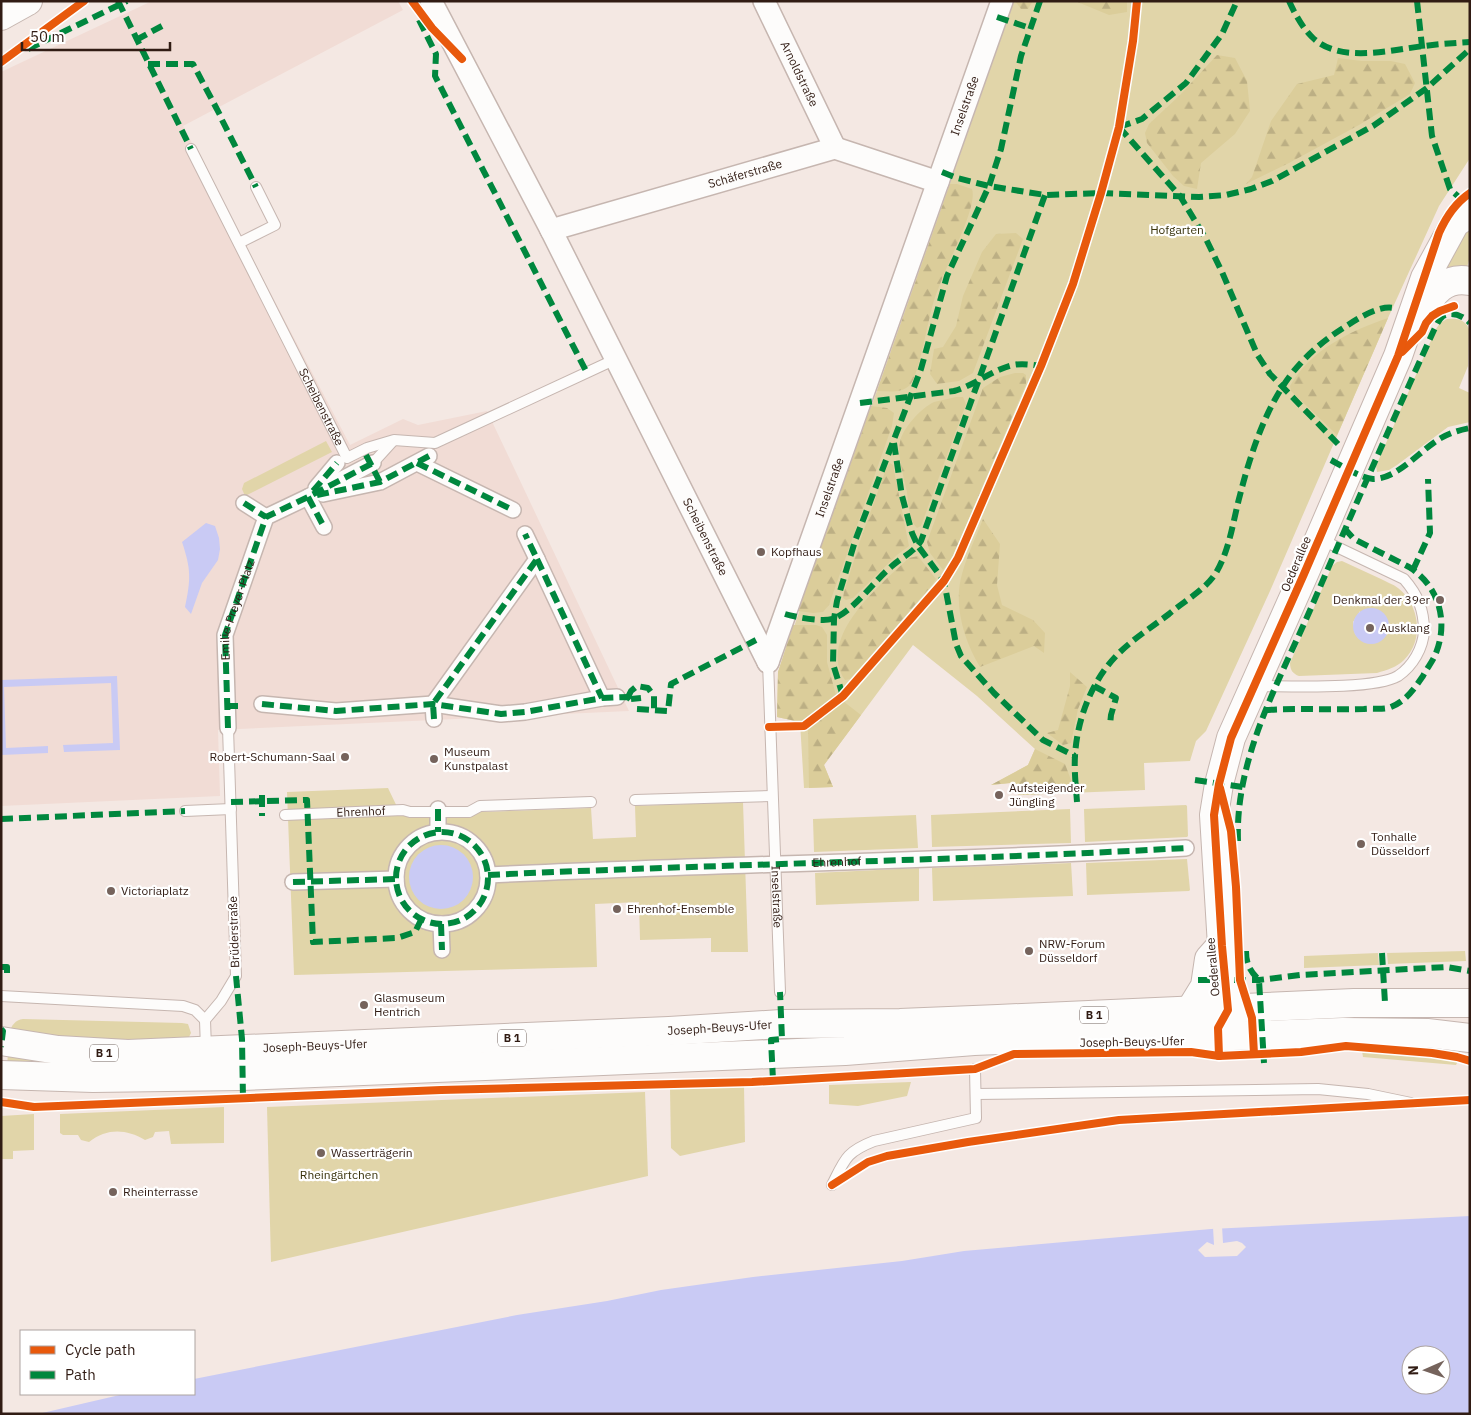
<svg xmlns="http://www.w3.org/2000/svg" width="1471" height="1415" font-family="'IBM Plex Sans',sans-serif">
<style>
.built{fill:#f1dcd5}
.green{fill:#e1d5a9;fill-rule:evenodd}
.forest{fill:url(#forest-firs)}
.water{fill:#c9caf4;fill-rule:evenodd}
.pier{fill:#f4e8e3}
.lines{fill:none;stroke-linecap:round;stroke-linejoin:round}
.service-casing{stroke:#c6b6b0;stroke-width:12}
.pedestrian-casing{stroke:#c6b6b0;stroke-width:18}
.minor-casing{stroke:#c6b6b0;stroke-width:24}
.secondary-casing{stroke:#c6b6b0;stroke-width:30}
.primary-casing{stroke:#c6b6b0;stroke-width:30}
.service{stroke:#fdfcfb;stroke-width:10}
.pedestrian{stroke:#fdfcfb;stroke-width:15}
.minor{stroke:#fdfcfb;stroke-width:21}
.secondary{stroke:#fdfcfb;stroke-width:28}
.primary{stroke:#fdfcfb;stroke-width:28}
.quiet{stroke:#00873e;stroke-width:6;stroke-dasharray:12 6;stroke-linecap:butt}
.cycleway-casing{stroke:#fff;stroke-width:11}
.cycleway{stroke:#e8590c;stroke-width:8}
.poi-dot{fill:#75635c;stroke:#fff;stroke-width:2}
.labels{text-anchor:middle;stroke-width:4.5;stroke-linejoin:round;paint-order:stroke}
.shield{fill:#fff;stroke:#6f605a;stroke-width:1}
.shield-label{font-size:11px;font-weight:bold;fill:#311c14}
.street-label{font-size:12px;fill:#311c14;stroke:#fff}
.park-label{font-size:12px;fill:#39330c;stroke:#fff}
.poi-label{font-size:12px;fill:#311c14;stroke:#fff;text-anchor:start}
</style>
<defs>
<pattern id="forest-firs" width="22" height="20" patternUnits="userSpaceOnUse" patternTransform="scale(1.25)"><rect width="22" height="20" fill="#dbcd9a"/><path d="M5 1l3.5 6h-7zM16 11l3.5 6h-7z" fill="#bcaf84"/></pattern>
</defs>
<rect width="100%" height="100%" fill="#f4e8e3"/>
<path class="built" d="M152 1H398L403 10 183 126 350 445 403 419 418 425 487 411 629 711 218 730 220 796 1 806V72Z"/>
<g class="green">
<path d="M1014 1H1470V158L1439 206 1388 318 1270 591 1206 731 1196 741 1190 761 1144 763 1145 790 1019 795 1010 783 991 785 1028 765 1035 749 977 696 913 645 824 765 833 787 804 788 800 722 777 717 778 672Z"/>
<path d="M1470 223V257L1467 267 1445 270Z"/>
<path d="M1447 319C1456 318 1465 319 1469 329L1468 366 1459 388 1470 393V422L1448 427 1397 465 1389 470 1377 472 1376 466 1436 329 1440 323Z"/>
<path d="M326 441 332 452 245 496 242 489 244 483Z"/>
<path d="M1342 561C1355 567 1368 573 1381 579 1386 582 1393 584 1398 588 1419 604 1425 640 1404 660 1397 667 1387 670 1377 673L1299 676C1293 674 1290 670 1290 663L1332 566 1337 562ZM1360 611 1359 639 1355 634 1353 622Z"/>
<path d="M388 788 401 815 591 808 593 839 636 837 635 806 743 802 748 952H711V938L640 940 639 902 595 904 597 967 294 975 287 792Z"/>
<path d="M1186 805 1187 806 1188 836 1187 837 1085 842 1084 809Z"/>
<path d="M1070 809 1071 843 932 847 931 815Z"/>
<path d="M916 815 918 848 814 852 813 819Z"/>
<path d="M1187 859 1190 890 1189 891 1087 895 1086 863Z"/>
<path d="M1071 863 1073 896 933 901 932 868Z"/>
<path d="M919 868V901L816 905 815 873Z"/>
<path d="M1465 951 1466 961 1388 964 1387 953Z"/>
<path d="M1378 953 1379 965 1304 968V956Z"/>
<path d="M23 1019 182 1023 188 1024 191 1033 188 1039 135 1043 9 1033C12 1025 15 1020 23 1019Z"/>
<path d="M1362 1051 1450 1059 1458 1061 1456 1065 1363 1057Z"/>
<path d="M8 1053 38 1060 7 1067Z"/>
<path d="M911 1082 907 1096 858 1106 829 1104V1085Z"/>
<path d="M744 1086 745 1142 680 1156 671 1148 670 1089Z"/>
<path d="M645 1092 648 1176 271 1262 267 1107Z"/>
<path d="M224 1107V1143L171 1144 169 1131 155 1132 153 1137 145 1140C126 1129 107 1128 89 1142L81 1140 78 1135H63L60 1133V1114Z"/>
<path d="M34 1114V1150L13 1151V1159H1V1116Z"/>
</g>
<g class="forest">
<path d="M1015 1H1033L1028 9H1021Z"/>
<path d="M1075 1H1127V12L1109 15Z"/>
<path d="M1217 55 1235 58 1247 81 1250 111 1235 134 1201 163 1197 189 1184 186 1173 176 1147 143 1145 133 1149 124 1180 95Z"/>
<path d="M1338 58 1362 61H1391L1405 64 1415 83 1410 94 1359 125 1289 163 1246 184 1252 177 1271 121 1297 84 1334 75Z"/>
<path d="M950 184H957L972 189C978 205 949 260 942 279 939 287 935 296 933 304 928 320 919 375 910 385 901 394 888 391 877 391Z"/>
<path d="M1016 233 1023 239 973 373 959 381 937 384 930 374 934 349 943 347 956 326 963 296 982 252 996 234Z"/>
<path d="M1388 318 1342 424 1337 435 1291 391 1290 386C1310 350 1350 331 1388 318Z"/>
<path d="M1015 373H1023L1026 375V384L953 556 943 570 930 553 927 542 983 388 1000 377Z"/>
<path d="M956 397H963L966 404 921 526 917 528C909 521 908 502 907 492 904 478 897 455 900 442 902 429 921 408 934 402 941 400 949 399 956 397Z"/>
<path d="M871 406 887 408 894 413 892 426 829 605 823 612 813 613 798 611Z"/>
<path d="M890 463 893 465 909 546 897 555 853 598 846 600 843 598 844 592 860 541 886 469Z"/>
<path d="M983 519 1000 544 997 585 1002 605 1033 620 1045 633 1044 653 1034 646 980 667C964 640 953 605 962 574 967 555 976 537 983 519Z"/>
<path d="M918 556 936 579 932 585 851 679 845 680C816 637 881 584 909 558Z"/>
<path d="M793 625H816L822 627 827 635V662L836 695 800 722 777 717 778 672Z"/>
<path d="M1070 672 1087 687 1078 709 1071 743 1063 745 1047 733 1058 730 1070 686Z"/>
<path d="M843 701 861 715 824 765 833 787 809 788 808 728Z"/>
<path d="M1035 749 1065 764 1071 780V793L1019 795 1010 783 991 785 1028 765Z"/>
</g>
<g class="water">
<path d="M206 523 215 526 219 538 220 549 218 560 202 583 191 614 185 607C191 579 191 569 182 542Z"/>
<circle cx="1371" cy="626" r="18"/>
<path d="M117 676 120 750 64 752 63 745 113 743 111 683 4 687 6 748 48 746V753L1 755V680Z"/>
<circle cx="441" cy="877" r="32"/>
<path d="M1470 1216V1414H38L124 1394H194V1379L517 1315 607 1301 661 1290 753 1277 902 1261 964 1251 1211 1229ZM1411 1355H1441V1385H1411Z"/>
</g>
<path class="pier" d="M1222 1226 1223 1243 1237 1241 1242 1243 1246 1247 1237 1256 1205 1257 1198 1250 1207 1242 1214 1245 1213 1227Z"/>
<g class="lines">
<defs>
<g id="service">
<path id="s1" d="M191 149 347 458 367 448 394 440 435 443 616 359"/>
<path d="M239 243 275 225 256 187"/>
<path d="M373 463 393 441"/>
<path id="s2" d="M768 662 780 992"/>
<path d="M1258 686C1288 686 1374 690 1398 676 1413 666 1423 648 1424 631 1424 610 1418 595 1404 579L1320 539"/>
<path d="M635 800 772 796"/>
<path d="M185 811 231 809"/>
<path id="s3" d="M285 815 403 810 410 812H469L480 806 591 802"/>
<path d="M1 996 183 1006 195 1010 205 1020"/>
<path d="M206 1049 205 1020 221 1001 236 976 228 728"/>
<path d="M976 1094 1318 1089 1368 1094 1411 1103"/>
<path d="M832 1185C845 1159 846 1152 874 1141L976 1118 975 1069"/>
</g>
<g id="pedestrian">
<path d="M417 463 513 510"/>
<path d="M316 488 337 463"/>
<path d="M323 494 380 482 429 456"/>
<path d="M308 497 324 527"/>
<path d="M244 503 266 517"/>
<path d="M537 559 602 698"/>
<path d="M262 704 336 711 433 704 501 714 525 712 602 698 617 697"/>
<path d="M434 719 433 704 537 559 525 534"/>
<path d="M228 728 225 635 266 517 308 497 373 463"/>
<path d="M438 809V832"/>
<circle cx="442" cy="878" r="46"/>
<path d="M488 875C720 864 953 861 1186 848"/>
<path d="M293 882 396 879"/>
<path d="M441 924 442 950"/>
</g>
<g id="minor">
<path id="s4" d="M431 1 551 230 768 662"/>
<path id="s5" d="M764 1 835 148"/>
<path id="s6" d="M551 230 835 148 938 182"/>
<path id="s7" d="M768 662 1002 1"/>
</g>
<g id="secondary">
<path d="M1 16 28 1"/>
<path d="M1422 313C1432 293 1445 276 1470 281"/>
<path d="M1189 1012 1205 986 1209 959 1217 950"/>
<path d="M1233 1030 1230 1027 1222 946 1214 815 1219 784 1231 738 1304 574 1398 356 1425 278 1455 223 1470 213"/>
</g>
<g id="primary">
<path id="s8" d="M1 1041 58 1050 128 1054 669 1031 781 1024 900 1023 998 1019 1354 1003H1470"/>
<path d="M1 1075 93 1078 242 1076 845 1051 974 1041 1119 1035 1207 1037 1343 1032 1427 1033 1470 1038"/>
</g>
</defs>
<use href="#service" class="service-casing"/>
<use href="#pedestrian" class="pedestrian-casing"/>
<use href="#minor" class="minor-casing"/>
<use href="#secondary" class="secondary-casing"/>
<use href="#primary" class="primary-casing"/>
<use href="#service" class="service"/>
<use href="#pedestrian" class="pedestrian"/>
<use href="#minor" class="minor"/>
<use href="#secondary" class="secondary"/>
<use href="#primary" class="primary"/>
<g class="quiet">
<path d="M118 1 191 149"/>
<path d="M1289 1C1295 14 1302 27 1312 37 1339 64 1390 50 1424 46 1439 44 1454 43 1470 42"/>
<path d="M1417 1 1432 136 1450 189 1461 199"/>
<path d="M997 17 1030 28"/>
<path d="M419 20 436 54 435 76 587 373"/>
<path d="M136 40 162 26"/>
<path d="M28 49 127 1"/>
<path d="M148 64H193L220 115"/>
<path d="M222 120 256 187"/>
<path d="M1119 127 1180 196 1206 239 1222 272 1257 354 1270 374 1338 444"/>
<path d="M1119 127 1142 119 1186 83 1222 34 1237 1"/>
<path d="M942 172 957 178 989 186 1045 195 1101 193 1199 197 1226 195 1251 189 1272 181 1373 126 1427 88 1470 49"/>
<path d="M860 403 954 391C975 385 992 370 1013 365 1023 363 1032 365 1041 366"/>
<path d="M894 443 902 496 912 533 918 546 944 581 956 644 961 656 994 693 1043 740 1075 756"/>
<path d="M366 455 380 482"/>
<path d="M1331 460C1342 466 1361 478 1373 479 1398 479 1420 450 1441 438 1450 433 1459 430 1470 428"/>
<path d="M417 463 513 510"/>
<path d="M313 491 337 463"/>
<path d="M317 495 380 482 429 456"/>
<path d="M308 497 324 527"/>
<path d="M244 503 266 517"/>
<path d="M537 559 602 698"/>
<path d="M1413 570 1430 533 1428 479"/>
<path d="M785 614C795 617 825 623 835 618 854 610 875 580 892 566 902 557 914 552 921 541L1045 195"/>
<path d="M1094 686 1116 698 1111 715 1110 725"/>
<path d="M843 696 833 664 834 619 837 601 855 541 921 369 947 276 989 186 1001 149 1021 56 1040 1"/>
<path d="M628 697 631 691 637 686 648 688 654 696V710"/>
<path d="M631 699 641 698"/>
<path d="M262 704 336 711 433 704 501 714 525 712 602 698 628 697 631 700"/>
<path d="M227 706H238"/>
<path d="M637 709 668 711 671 684 756 640"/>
<path d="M1265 710C1298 708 1331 710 1364 709 1372 708 1384 710 1391 707 1406 701 1414 689 1423 676 1427 668 1433 661 1436 653 1449 620 1438 585 1409 567L1354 539 1345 529"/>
<path d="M434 719 433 704 537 559 525 534"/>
<path id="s9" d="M228 728 225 635 266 517 308 497 373 463"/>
<path d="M1195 780 1243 787"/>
<path d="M262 795V816"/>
<path d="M231 802 307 800 313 942 397 938 415 932 421 920"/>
<path d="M1077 802C1076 787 1074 771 1075 756 1077 719 1092 680 1118 654 1133 639 1152 627 1169 614 1184 601 1207 589 1217 571 1230 548 1233 521 1240 495 1251 452 1268 399 1299 365 1313 349 1330 336 1348 325 1360 317 1383 303 1397 309"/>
<path d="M438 809V832"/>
<path d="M1 819 185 811"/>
<circle cx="442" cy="878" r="46"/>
<path d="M1238 841C1235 758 1279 682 1311 608 1351 515 1392 422 1434 330 1436 326 1439 319 1443 316 1452 311 1464 316 1470 323"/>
<path id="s10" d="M488 875C720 864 953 861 1186 848"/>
<path d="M293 882 396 879"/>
<path d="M441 924 442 950"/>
<path d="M1246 951C1246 964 1250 971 1259 980L1264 1063"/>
<path d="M1382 953 1385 1003"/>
<path d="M1 967H7V979"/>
<path d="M236 976 242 1039 243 1099"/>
<path d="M1198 980H1259L1300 975 1446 967 1470 971"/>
<path d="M1 1029 3 1031 1 1047"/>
<path d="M773 1080 771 1040 782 1039 780 992"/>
</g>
<defs>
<g id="cycleway">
<path d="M412 1 432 28 462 59"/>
<path d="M1 62 84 1"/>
<path d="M1402 352 1422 332 1426 323 1432 316 1440 311 1454 306"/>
<path d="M769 727 804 726 843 696 944 581 958 558 1041 366 1073 284 1101 193 1119 127 1133 41 1137 1"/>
<path d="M1220 788 1231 831 1236 887 1240 980 1252 1018 1254 1054"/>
<path d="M1219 1056 1218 1028 1228 1010 1222 946 1214 815 1219 784 1226 757 1231 738 1304 574 1398 356 1439 233C1446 217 1455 203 1470 193"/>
<path d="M1 1102 34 1107 441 1090 752 1082 975 1069 1014 1054 1191 1052 1219 1056 1301 1052 1346 1046 1432 1053 1457 1057 1470 1061"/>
<path d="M832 1185 868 1162 887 1156 968 1142 1119 1120 1470 1100"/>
</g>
</defs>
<use href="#cycleway" class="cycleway-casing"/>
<use href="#cycleway" class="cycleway"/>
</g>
<g class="poi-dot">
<circle cx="761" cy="552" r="5"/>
<circle cx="1440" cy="600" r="5"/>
<circle cx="1370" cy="628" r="5"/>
<circle cx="345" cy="757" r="5"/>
<circle cx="434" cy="759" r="5"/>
<circle cx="999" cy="795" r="5"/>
<circle cx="1361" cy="844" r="5"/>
<circle cx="111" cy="891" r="5"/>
<circle cx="617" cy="909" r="5"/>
<circle cx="1029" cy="951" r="5"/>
<circle cx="364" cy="1005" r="5"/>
<circle cx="321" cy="1153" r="5"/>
<circle cx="113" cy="1192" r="5"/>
</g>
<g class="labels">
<g class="shield">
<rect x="1080" y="1006.5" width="28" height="17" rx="4"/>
<rect x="498" y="1029.5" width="28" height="17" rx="4"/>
<rect x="90" y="1044.5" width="28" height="17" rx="4"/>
</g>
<g class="shield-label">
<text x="1094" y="1019">B 1</text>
<text x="512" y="1042">B 1</text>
<text x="104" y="1057">B 1</text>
</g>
<g class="street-label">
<text dy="4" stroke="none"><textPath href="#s5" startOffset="81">Arnoldstraße</textPath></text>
<text dy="4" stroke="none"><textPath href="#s7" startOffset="590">Inselstraße</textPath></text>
<text dy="4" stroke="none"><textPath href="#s6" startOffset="202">Schäferstraße</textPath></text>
<text dy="4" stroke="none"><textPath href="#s1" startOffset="289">Scheibenstraße</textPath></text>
<text dy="4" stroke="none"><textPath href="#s7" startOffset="185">Inselstraße</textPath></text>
<text dy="4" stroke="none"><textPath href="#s4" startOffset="602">Scheibenstraße</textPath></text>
<text transform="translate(1296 564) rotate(-67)" y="4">Oederallee</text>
<text dy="4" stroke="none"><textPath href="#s9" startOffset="120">Emilie-Preyer-Platz</textPath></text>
<text dy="4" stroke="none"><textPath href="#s3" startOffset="76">Ehrenhof</textPath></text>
<text dy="4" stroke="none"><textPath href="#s10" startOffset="349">Ehrenhof</textPath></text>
<text dy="4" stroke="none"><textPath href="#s2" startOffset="235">Inselstraße</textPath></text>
<text transform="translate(234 932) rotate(-92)" y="4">Brüderstraße</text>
<text transform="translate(1213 967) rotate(-95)" y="4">Oederallee</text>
<text dy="4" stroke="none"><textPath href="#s8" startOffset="720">Joseph-Beuys-Ufer</textPath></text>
<text transform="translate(1132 1042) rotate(-1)" y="4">Joseph-Beuys-Ufer</text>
<text dy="4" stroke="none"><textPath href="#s8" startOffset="315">Joseph-Beuys-Ufer</textPath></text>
</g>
<g class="park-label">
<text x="1177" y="234">Hofgarten</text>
<text x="339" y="1179">Rheingärtchen</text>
</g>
<g class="poi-label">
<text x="771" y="556">Kopfhaus</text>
<text x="1430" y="604" text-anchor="end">Denkmal der 39er</text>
<text x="1380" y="632">Ausklang</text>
<text x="444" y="756">Museum<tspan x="444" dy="14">Kunstpalast</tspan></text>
<text x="335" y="761" text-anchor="end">Robert-Schumann-Saal</text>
<text x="1009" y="792">Aufsteigender<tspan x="1009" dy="14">Jüngling</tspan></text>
<text x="1371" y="841">Tonhalle<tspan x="1371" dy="14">Düsseldorf</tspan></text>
<text x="121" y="895">Victoriaplatz</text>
<text x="627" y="913">Ehrenhof-Ensemble</text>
<text x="1039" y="948">NRW-Forum<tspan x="1039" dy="14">Düsseldorf</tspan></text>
<text x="374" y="1002">Glasmuseum<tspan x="374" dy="14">Hentrich</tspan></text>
<text x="331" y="1157">Wasserträgerin</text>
<text x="123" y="1196">Rheinterrasse</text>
</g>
</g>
<rect width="1471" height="1415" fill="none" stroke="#311c14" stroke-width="5"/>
<rect x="20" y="1330" width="175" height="65" fill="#ffffff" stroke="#ada4a1"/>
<rect x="30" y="1346" width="25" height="8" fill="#e8590c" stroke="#ada4a1"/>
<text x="65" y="1355" font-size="15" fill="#311c14">Cycle path</text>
<rect x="30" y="1371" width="25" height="8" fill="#00873e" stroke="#ada4a1"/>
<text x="65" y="1380" font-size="15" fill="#311c14">Path</text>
<g transform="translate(1426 1370) rotate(268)"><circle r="24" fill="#ffffff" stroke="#ada4a1"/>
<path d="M0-4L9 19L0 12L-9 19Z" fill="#75635c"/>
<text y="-8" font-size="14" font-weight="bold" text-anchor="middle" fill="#311c14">N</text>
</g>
<path d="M22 42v8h148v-8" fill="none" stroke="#311c14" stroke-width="2.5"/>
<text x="30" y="42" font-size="15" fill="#311c14" stroke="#ffffff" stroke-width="4" paint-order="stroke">50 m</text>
</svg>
